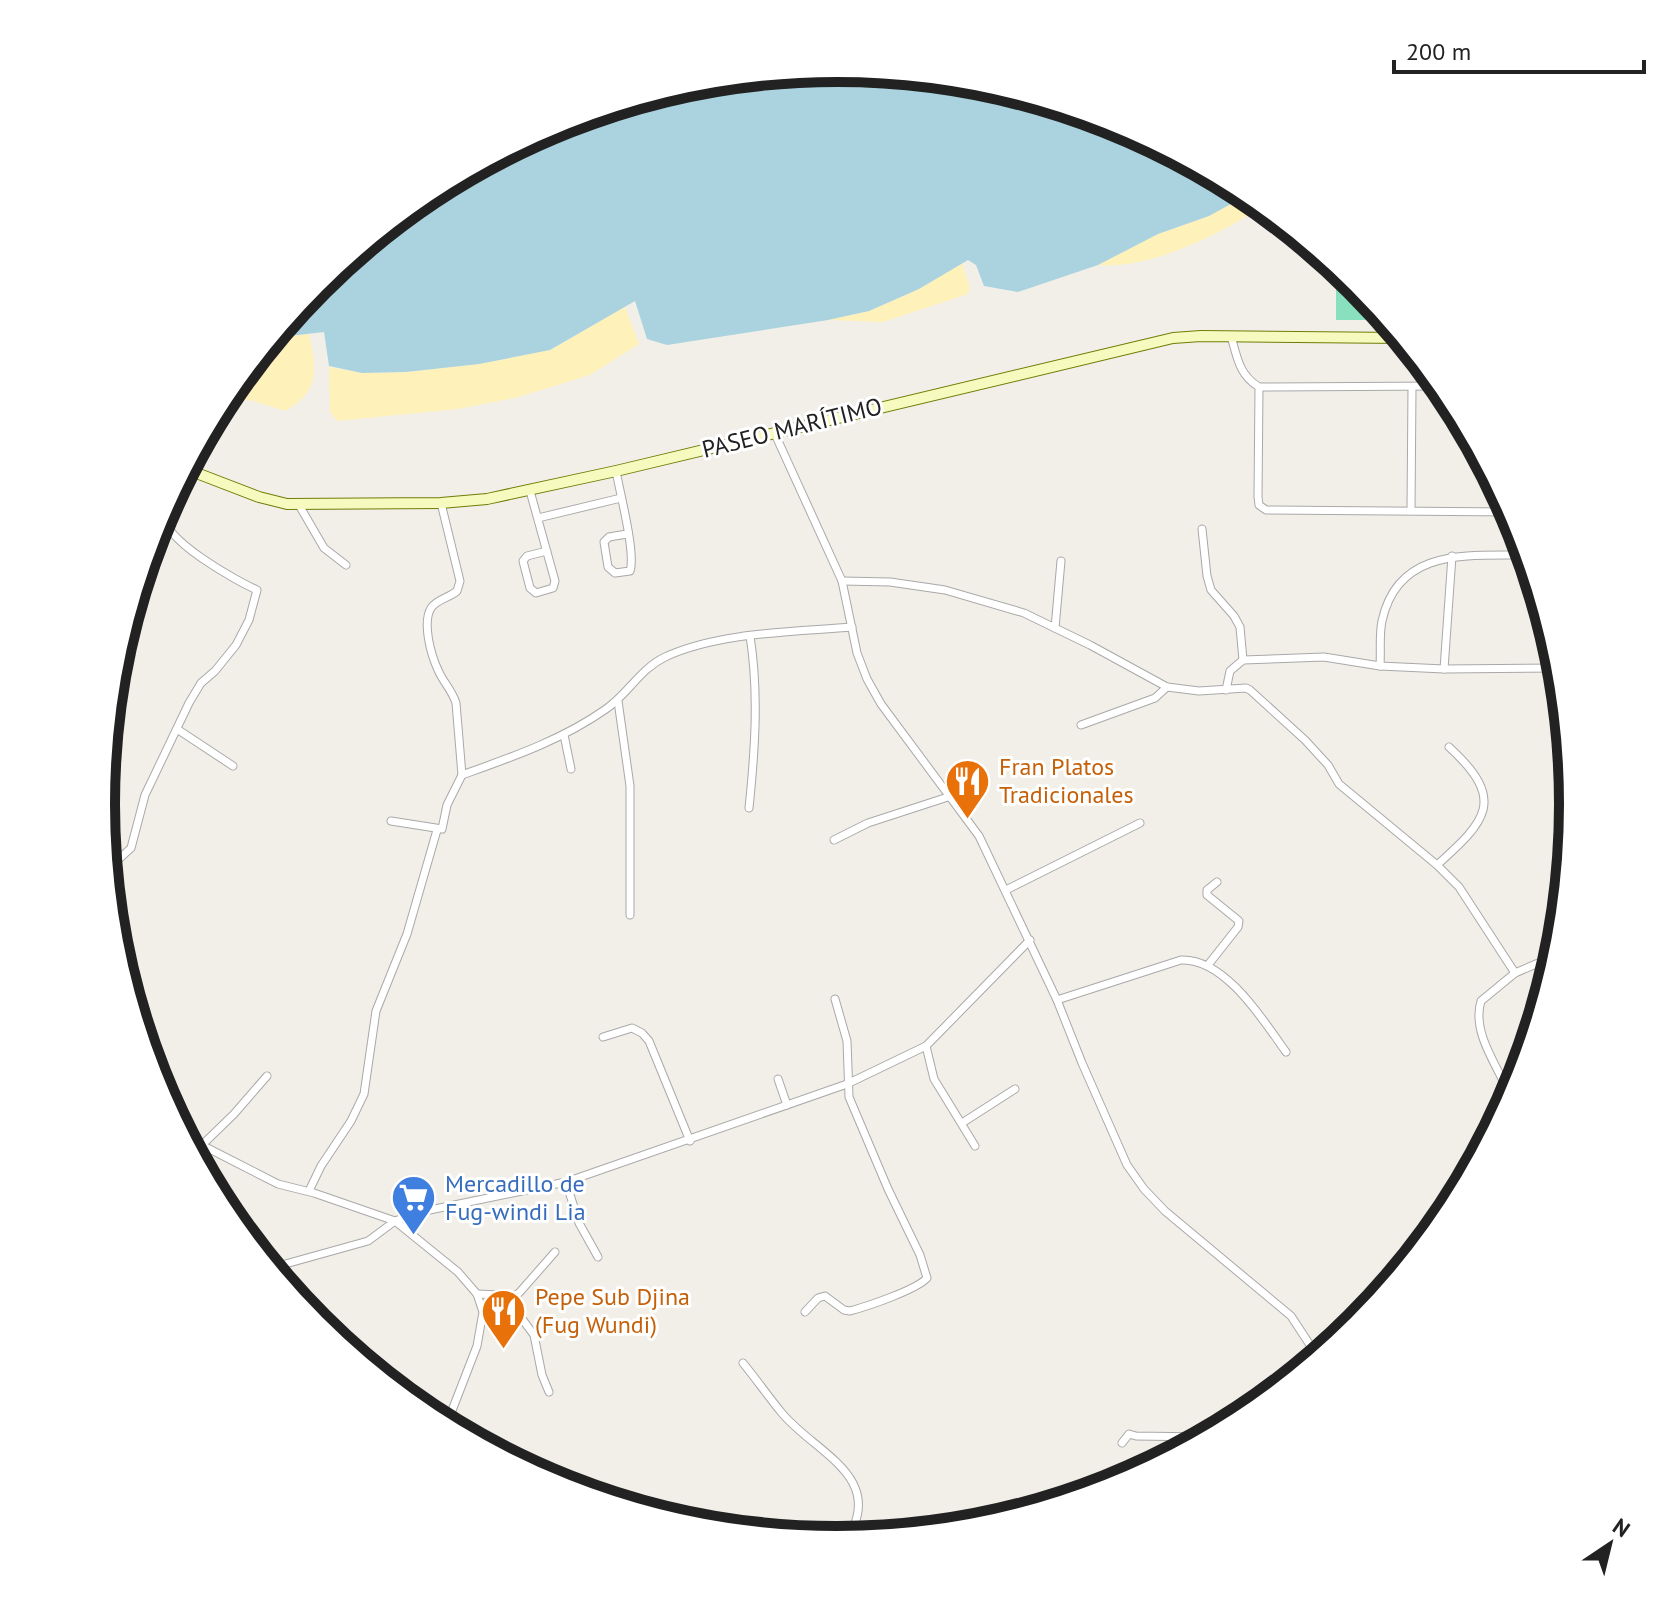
<svg xmlns="http://www.w3.org/2000/svg" width="1674" height="1608" font-family="'PT Sans',sans-serif">
<style>
.sand{fill:#fff1ba}
.pitch{fill:#88e0be}
.water{fill:#aad3df}
.lines{fill:none;stroke-linecap:round;stroke-linejoin:round}
.street-casing{stroke:#a9a9a9;stroke-width:9}
.secondary-casing{stroke:#707d05;stroke-width:12}
.street{stroke:#fff;stroke-width:7}
.secondary{stroke:#f7fabf;stroke-width:10}
.labels{text-anchor:middle;stroke-width:6;stroke-linejoin:round;paint-order:stroke}
.street-label{font-size:24px;fill:#222;stroke:#fff}
.food-label{font-size:24px;fill:#c56008;stroke:#fff;text-anchor:start}
.shop-label{font-size:24px;fill:#366cbe;stroke:#fff;text-anchor:start}
.rim{fill:none;stroke:#222;stroke-width:10}
</style>
<rect width="100%" height="100%" fill="#f2efe9"/>
<g class="sand">
<path d="M1249 194 1263 206C1221 234 1149 270 1098 265L1158 234 1209 216Z"/>
<path d="M962 263 970 288 968 294 883 322 828 320 869 311 919 289Z"/>
<path d="M625 307 639 344 590 375 519 397 458 409 337 421 330 412 329 367 362 373 407 372 479 364 550 350Z"/>
<path d="M309 334C317 369 320 392 285 411L250 400 221 403 272 338Z"/>
</g>
<path class="pitch" d="M1336 266 1358 284 1387 320H1336Z"/>
<path class="water" d="M837 68 981 82 1119 124 1249 194 1209 216 1158 234 1098 265 1018 292 984 286 976 265 968 260 919 289 869 311 828 320 667 345 647 339 635 301 550 350 479 364 406 372 362 373 329 366 324 332 272 338 317 283 428 192 556 124 694 82Z"/>
<g class="lines">
<defs>
<g id="street">
<path d="M1231 336C1237 357 1239 375 1259 387L1258 497 1259 505 1266 510 1511 512"/>
<path d="M1259 387 1442 386"/>
<path d="M774 432 842 581 857 653 867 679 881 704 979 836 1057 1000 1082 1063 1127 1165 1144 1189 1165 1211 1291 1316 1310 1345 1314 1360"/>
<path d="M616 471C620 493 636 554 630 571L615 573 608 567 604 542 609 537 627 534"/>
<path d="M530 491 555 581 553 588 536 593 530 588 523 561 527 556 547 551"/>
<path d="M441 503 460 581 457 591C449 598 437 599 431 608 422 623 431 655 438 670 443 682 452 690 456 703L462 775"/>
<path d="M299 505 324 548 346 565"/>
<path d="M1411 510 1412 387"/>
<path d="M538 518 621 498"/>
<path d="M1202 529 1207 576 1211 590 1234 616 1240 627 1243 660"/>
<path d="M842 581 890 582 945 590 1024 613 1090 645 1167 687 1199 691 1246 688 1250 690 1305 740 1328 765 1339 784 1437 865 1459 887 1515 973"/>
<path d="M1055 628 1061 561"/>
<path d="M1380 666C1381 651 1379 635 1382 621 1398 547 1468 556 1527 555"/>
<path d="M1444 669 1452 556"/>
<path d="M1226 690 1230 671 1243 660 1324 657 1380 666 1444 669 1560 668"/>
<path d="M618 701 630 786V915"/>
<path d="M1081 725 1155 698 1167 687"/>
<path d="M177 729 233 766"/>
<path d="M564 735 571 769"/>
<path d="M749 808C755 750 759 693 750 636"/>
<path d="M391 821 442 829 447 805 462 775C512 757 562 740 606 709 628 694 640 669 665 657 719 632 793 632 852 627"/>
<path d="M834 840 868 823 951 796"/>
<path d="M107 862 119 859 131 848 145 795 189 703 201 683 215 671 236 645 249 620 257 590C237 581 160 539 164 513 165 507 186 479 191 471"/>
<path d="M1437 865C1486 821 1507 800 1449 747"/>
<path d="M1006 890 1140 823"/>
<path d="M1208 965 1238 927 1239 921 1207 895V890L1217 882"/>
<path d="M1057 1000 1181 960C1225 958 1263 1020 1286 1052"/>
<path d="M603 1037 632 1028 642 1033 649 1041 690 1141"/>
<path d="M926 1046 934 1079 975 1146"/>
<path d="M778 1079 787 1105"/>
<path d="M1511 1097C1499 1068 1471 1033 1481 1001L1515 973 1557 955"/>
<path d="M962 1123 1015 1089"/>
<path d="M184 1136 278 1184 314 1193 395 1221"/>
<path d="M201 1146 234 1114 267 1076"/>
<path d="M566 1182 579 1223 598 1257"/>
<path d="M309 1191 321 1166 351 1121 364 1094 376 1011 407 934 437 830"/>
<path d="M271 1268 368 1241 395 1221"/>
<path d="M477 1294 499 1295 508 1300 534 1335 542 1375 549 1392"/>
<path d="M508 1300 519 1293 555 1252"/>
<path d="M805 1312 818 1298 825 1296 844 1310 850 1311C868 1306 916 1290 927 1278L920 1255 888 1189 849 1097 847 1041 835 999"/>
<path d="M743 1363C756 1379 768 1396 781 1412 813 1452 887 1476 847 1539"/>
<path d="M446 1426 477 1346 483 1312 477 1294 458 1272 395 1221 420 1212 566 1182 847 1084 926 1046 1030 940"/>
<path d="M1122 1443 1129 1434 1136 1436 1206 1437"/>
</g>
<path id="secondary" d="M186 469 259 497 287 504 441 503 487 499 616 471 1173 338 1201 336 1402 338"/>
</defs>
<use href="#street" class="street-casing"/>
<use href="#secondary" class="secondary-casing"/>
<use href="#street" class="street"/>
<use href="#secondary" class="secondary"/>
</g>
<defs>
<symbol id="restaurant-pin" viewBox="-11 -11 22 30"><path d="M0 17L-7.5 6A9.5 9.5 0 1 1 7.5 6Z" fill="#e8710a" stroke="#fff"/><path d="M-5-6h1v4h1v-4h1v4h1v-4h1v5L-1.5 .5V6h-2V.5L-5-1ZM5-6V6H3V1.5H1.5Q1.5-4 5-6Z" fill="#fff"/></symbol>
<symbol id="supermarket-pin" viewBox="-11 -11 22 30"><path d="M0 17L-7.5 6A9.5 9.5 0 1 1 7.5 6Z" fill="#3f7fe0" stroke="#fff"/><path d="M-6-5.5h2.5l.6 2H6L4.5 2H-2.5L-4.4-4H-6ZM-1.5 3.2a1.3 1.3 0 1 0 .1 0ZM3 3.2a1.3 1.3 0 1 0 .1 0Z" fill="#fff"/></symbol>
</defs>
<g fill-rule="evenodd">
<use href="#restaurant-pin" x="942" y="756" width="51" height="69"/>
<use href="#supermarket-pin" x="388" y="1172" width="51" height="69"/>
<use href="#restaurant-pin" x="478" y="1286" width="51" height="69"/>
</g>
<g class="labels">
<g class="street-label">
<text transform="translate(792 428) rotate(-14)" y="8">PASEO MARÍTIMO</text>
</g>
<g class="food-label">
<text x="999" y="775">Fran Platos<tspan x="999" dy="28">Tradicionales</tspan></text>
<text x="535" y="1305">Pepe Sub Djina<tspan x="535" dy="28">(Fug Wundi)</tspan></text>
</g>
<g class="shop-label">
<text x="445" y="1192">Mercadillo de<tspan x="445" dy="28">Fug-windi Lia</tspan></text>
</g>
</g>
<path d="M0 0H1674V1608H0ZM115 804a722 722 0 1 1 1444 0a722 722 0 1 1-1444 0Z" fill="#fff" fill-rule="evenodd"/>
<path class="rim" d="M115 804a722 722 0 1 1 1444 0a722 722 0 1 1-1444 0Z"/>
<g transform="translate(1610 1544) rotate(35)" stroke="#ffffff" stroke-width="6" paint-order="stroke">
<path d="M0-6L14 30L0 20L-14 30Z" fill="#222222"/>
<text y="-12" font-size="22" font-weight="bold" text-anchor="middle" fill="#222222">N</text>
</g>
<path d="M1394 60v12h250v-12" fill="none" stroke="#222222" stroke-width="4"/>
<text x="1406" y="60" font-size="24" fill="#222222" stroke="#ffffff" stroke-width="6" paint-order="stroke">200 m</text>
</svg>
